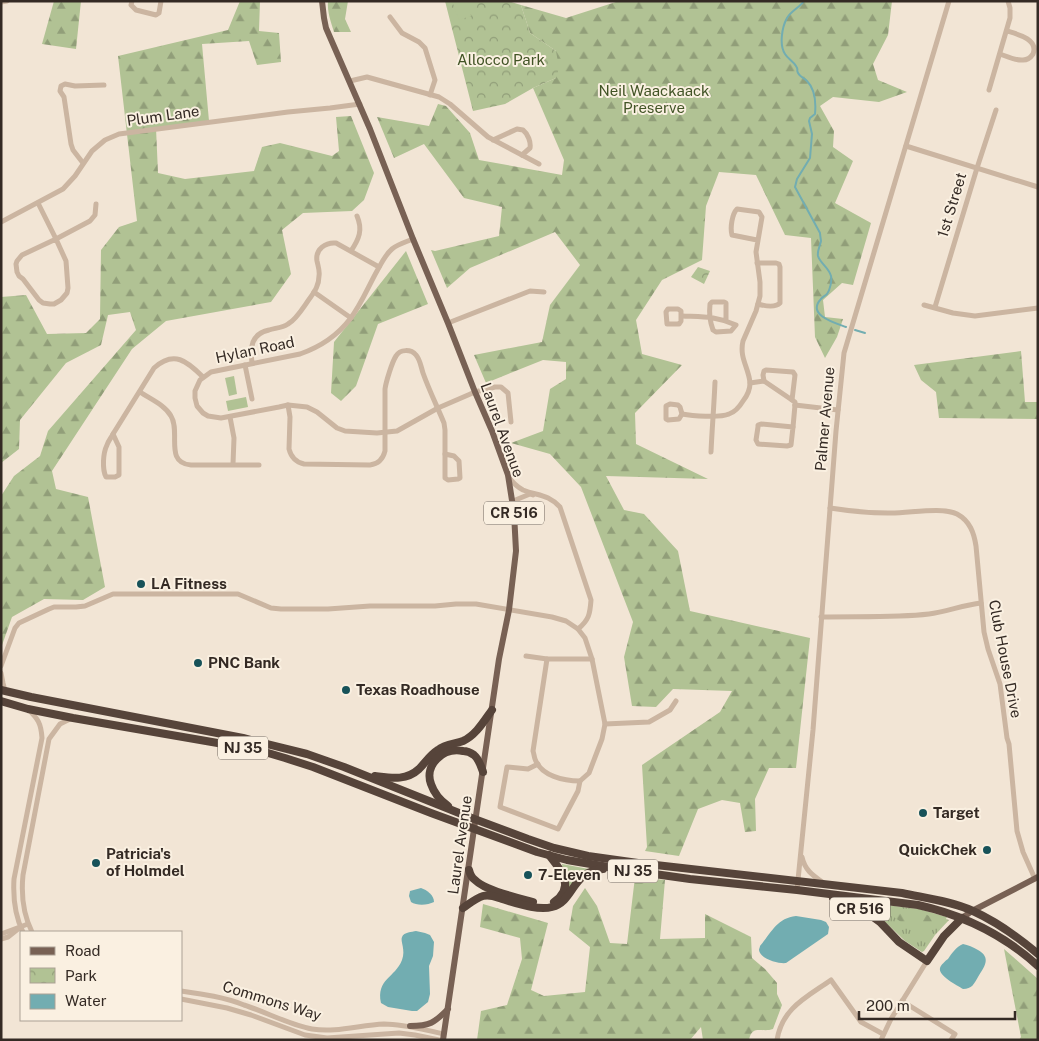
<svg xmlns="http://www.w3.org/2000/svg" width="1039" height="1041" font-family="'Public Sans',sans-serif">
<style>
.grass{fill:url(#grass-tufts)}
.forest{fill:url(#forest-firs)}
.park{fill:url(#park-crowns)}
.garden{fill:#b1c294}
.water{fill:#72adb1}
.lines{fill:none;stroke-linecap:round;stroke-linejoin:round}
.stream{stroke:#72adb1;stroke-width:2}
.minor{stroke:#cbb5a1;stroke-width:5}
.major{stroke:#786154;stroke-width:6}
.highway{stroke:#56443a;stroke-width:8}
.poi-dot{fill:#175259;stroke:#faf0e1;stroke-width:2}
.labels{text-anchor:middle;stroke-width:4;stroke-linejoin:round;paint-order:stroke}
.shield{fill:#faf0e1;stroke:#6f655d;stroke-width:1}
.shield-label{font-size:14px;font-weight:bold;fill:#342a24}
.park-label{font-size:15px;fill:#425426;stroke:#faf0e1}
.street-label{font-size:15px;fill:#342a24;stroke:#faf0e1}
.poi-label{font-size:15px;font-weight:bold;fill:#342a24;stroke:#faf0e1;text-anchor:start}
</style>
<defs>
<pattern id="grass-tufts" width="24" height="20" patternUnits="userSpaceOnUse" patternTransform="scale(1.25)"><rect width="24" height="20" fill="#b1c294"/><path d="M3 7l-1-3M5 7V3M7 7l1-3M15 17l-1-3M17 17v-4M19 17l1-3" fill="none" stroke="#919e79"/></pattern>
<pattern id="forest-firs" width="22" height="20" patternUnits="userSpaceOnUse" patternTransform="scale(1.25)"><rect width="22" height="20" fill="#b1c294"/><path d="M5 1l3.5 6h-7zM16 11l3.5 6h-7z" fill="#919e79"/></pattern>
<pattern id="park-crowns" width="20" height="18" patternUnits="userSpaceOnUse" patternTransform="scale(1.25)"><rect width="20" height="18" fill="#b1c294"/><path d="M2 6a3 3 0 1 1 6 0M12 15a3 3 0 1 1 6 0" fill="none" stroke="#919e79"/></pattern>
</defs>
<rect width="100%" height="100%" fill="#f2e5d5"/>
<g class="grass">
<path d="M562 864 589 869 567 892V877L562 865Z"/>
<path d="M862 902 919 909 947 917 946 919 949 920 935 935 924 951 922 952 905 941 877 914 861 904Z"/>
</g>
<g class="forest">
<path d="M54 1H81L76 49 42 44Z"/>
<path d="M240 1H260L259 31 279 33 281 62 257 65 249 41 202 44 209 121 156 128 158 173 185 179 254 171 262 147 280 143 332 156 339 151 336 117 351 116 374 173 364 200 352 211 303 213 282 230 291 274 271 302 166 321 132 349 52 471 56 489 88 497 105 587 83 600 44 599 12 617 1 648V496L14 476 40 456 48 431 136 330 130 312 108 315 101 345 66 363 20 420 19 449 1 463V297L26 295 47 334 86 333 100 319 101 250 119 227 137 221 118 56 228 30Z"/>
<path d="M328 1H348L345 19 351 32H334C331 22 327 12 328 1Z"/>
<path d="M619 1H892L888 35 873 64 878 80 907 92 879 102 833 97 820 106 834 131 833 147 853 161 835 203 871 223 853 285 842 283 823 300 825 317 843 319 837 337 825 358 815 337 811 238 785 235 756 175 719 172 706 206 702 260 662 280 636 320 642 354 682 365 635 413 636 444 708 479 606 476 624 510 644 514 678 551 690 611 810 638 796 768H769L755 799 756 831 745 832 740 803 722 800 698 809 679 856 645 851 647 847 642 765 720 712 732 691 673 689 656 707 632 706 624 657 633 622 581 487 550 454 511 443 543 431 550 389 566 379V362L543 360 486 383 474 355 542 342 550 305 580 265 555 232 470 268 447 288 431 250 435 251 499 236 502 207 464 198 424 144 394 158 377 117 429 126 438 104 446 106 470 133 479 160 562 175 564 160 533 88 556 78V51L530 33 521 5 566 18Z"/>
<path d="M406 251 428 304 378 324 356 386 341 401 331 393 334 342Z"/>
<path d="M1021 351 1025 402H1038V419L939 418 936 392 921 380 914 365Z"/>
<path d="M635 877 665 880 660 939 705 938V914L751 937 752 958 765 969 777 983V994L782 1005 773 1029C762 1033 752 1024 749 1040H703L701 1027 690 1040H477L481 1011 507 1005 522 959 520 938 480 927 483 904 548 923 531 990 544 996 585 992 590 947 569 930 573 906 585 888 597 906 610 943 627 944Z"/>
<path d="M893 909C905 910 923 911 933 918L932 924 925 925H905L890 914 889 911Z"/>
<path d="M1004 949 1038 979V1040H1019L1021 1037Z"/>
</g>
<g class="park">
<path d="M445 1H508L521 5 530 33 556 51 559 68 556 78 533 88 505 104 473 111Z"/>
<path d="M698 267 710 271 704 284 691 277Z"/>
</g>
<g class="garden">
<path d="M452 1H466L471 16 459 20Z"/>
<path d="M234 376 237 394 229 396 225 378Z"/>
<path d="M246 397 248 407 228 411 226 401Z"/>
</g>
<g class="water">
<path d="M421 888C427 890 434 895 434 902 428 905 417 906 411 902L409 896 410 891Z"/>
<path d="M796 916 821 920 826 922 829 927 828 934 786 963C779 964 760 959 759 950 759 949 760 947 760 946 771 933 777 918 796 916Z"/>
<path d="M416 931 425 933 430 935 434 942 433 956 429 966 430 994 428 1002 417 1011H412L388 1007 381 1003C376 979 395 978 402 960 406 950 400 941 402 937 404 932 412 932 416 931Z"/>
<path d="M963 944C968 945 973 947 978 950 992 958 984 967 978 977 974 984 972 989 963 989 957 985 938 976 940 968 941 965 945 961 948 959 952 953 956 947 963 944Z"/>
</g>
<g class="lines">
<g class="stream">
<path d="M804 1C799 8 791 11 787 18 782 27 779 45 785 54 788 59 793 61 796 66 799 71 796 68 798 73 800 77 804 78 807 81 815 89 816 103 815 114L810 118 809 121 812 134 810 158 797 179 795 187 820 233C820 234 821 241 821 241 820 246 817 251 818 256 820 263 829 268 831 276 832 281 830 290 827 294 825 296 822 297 821 299 806 315 835 323 846 327"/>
<path d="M855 330 865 333"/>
</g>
<g class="minor">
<path d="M132 1 131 5 136 10 156 15 159 13 161 1"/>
<path d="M1 2 7 1"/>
<path d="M390 17 402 33 419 42 425 48 435 80 430 95"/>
<path d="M1000 54C1006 56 1016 61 1023 60 1027 60 1031 57 1033 54 1039 39 1017 34 1007 31"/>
<path d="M350 81 367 77 439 97 450 104 488 137 539 164"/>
<path d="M989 90 1010 18V8L1008 1"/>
<path d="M493 140 517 129 523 130C528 134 531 142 530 148L522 155"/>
<path d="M906 146 1038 187"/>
<path d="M83 163 73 150 71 144 64 97 60 91 61 86 65 84 75 86 104 85"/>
<path d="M38 203 56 239 90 221 95 215 96 204"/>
<path d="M1 222 63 189 75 176 92 151 105 140 119 134 288 112 330 108 360 104"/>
<path d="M56 239 66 261 68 288 67 293 61 300 54 304H50L43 303 39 300 23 279 19 276 17 272 16 264 17 261 22 255Z"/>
<path d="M413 239C406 242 398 244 392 249 385 255 381 264 377 271 368 287 361 305 350 319 337 336 320 347 300 354L211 372 200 380 195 391V398L197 406 203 413 208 416 221 418 279 407 288 405 307 407 317 412 337 428 345 431 377 433 397 431 438 408 475 392 495 387H501L508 393 511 422"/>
<path d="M351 251C359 239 363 230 357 216"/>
<path d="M757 263H776L779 264 780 267V303C775 308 765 306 758 304"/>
<path d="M314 292 351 318"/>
<path d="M924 305 953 313 975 316 1038 308"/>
<path d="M935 307 977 168 996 110"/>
<path d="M668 309H678L681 311V321L679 324H667L666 312Z"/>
<path d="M682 316C703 317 716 316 736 325L731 331 716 332 713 330C710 322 709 313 710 304L712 302H724L726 303V320"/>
<path d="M448 323 530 291 544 292"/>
<path d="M252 363C250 347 251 334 269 330 275 328 282 328 288 324 297 319 304 306 310 298 315 291 319 285 319 276 320 271 318 266 317 261 315 249 326 242 336 243L379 267"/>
<path d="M245 365 252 399"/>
<path d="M764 381 763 375 764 371 766 370 793 372 795 375 792 400"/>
<path d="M750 383 764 381 792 400 795 402V405"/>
<path d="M140 392C150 399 165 405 171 416 181 432 164 463 191 465H259"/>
<path d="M670 404 678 405 680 407 682 414 679 419 668 420 666 419V406Z"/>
<path d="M288 405 290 417 289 449C291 457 295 462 304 464L370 465C379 464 383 459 385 451V389C386 382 392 362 396 356 400 349 411 349 416 355 420 359 421 367 423 373 429 390 437 406 444 423L445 430V454"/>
<path d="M795 405 838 410"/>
<path d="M682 414C692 416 720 418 729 414 735 412 740 406 743 401 747 396 750 389 750 383 749 368 739 358 743 341L756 311 760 296V282L756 252 762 217 759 212 737 209C732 214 730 228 732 235L757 240"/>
<path d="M230 417 234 438 233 464"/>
<path d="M761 424 793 427 791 445 787 446 758 444 756 440 758 427V425Z"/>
<path d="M793 427 795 405"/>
<path d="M113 434 154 368C174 350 187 361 203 377"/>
<path d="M113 434 119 447V475L115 477H106C102 469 103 453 107 445 108 441 111 438 113 434Z"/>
<path d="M711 452C712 429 714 406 715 382"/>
<path d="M445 454 454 456 459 461 460 478 458 479 448 480 445 478Z"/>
<path d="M508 476C512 482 517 487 523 490 538 496 548 494 560 507L591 600C590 614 589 620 578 629"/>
<path d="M513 501 530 494 533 495"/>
<path d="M830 508C849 511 869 513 888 513 907 514 941 506 957 514 970 521 974 533 976 546L984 632 988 649 1000 684 1007 738 1009 744 1017 831 1023 852 1035 879"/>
<path d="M821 617C856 616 894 618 929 614 946 612 963 605 981 603"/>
<path d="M526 656 547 659H592"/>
<path d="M1 666 15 628 19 623 49 609 54 607H76L85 606 113 594H238L271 608 281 609H328L370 606H435L456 604H476L552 617 566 621 578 629 585 638 592 659 605 724 602 739 589 773 580 781C564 781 541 776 535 759 534 756 534 754 533 751L547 659"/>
<path d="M1 673 3 683 5 691"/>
<path d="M605 724 649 722 670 710 676 701"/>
<path d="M538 764 528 769 507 767 500 807 558 829 578 791 580 781"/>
<path d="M802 857C805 871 814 876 825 884"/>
<path d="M797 890 813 730 836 431 844 353 949 1"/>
<path d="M23 932C15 916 13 896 14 879L42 738C41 723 38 719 28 709"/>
<path d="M32 932C23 914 21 895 23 875L49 739 60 724 72 718"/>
<path d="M1 934 28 924"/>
<path d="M1 939 8 937 18 929"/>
<path d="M181 991C202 994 224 997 244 1005 266 1012 290 1025 312 1029 336 1033 360 1025 384 1024 405 1024 424 1030 444 1034"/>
<path d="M181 999 227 1008 251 1015 305 1035 327 1038 399 1033 415 1035 439 1040"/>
<path d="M902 1001 955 1034 951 1040"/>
<path d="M777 1040C782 1008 807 997 831 980L861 1022 883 1034"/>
<path d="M881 1040 891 1019 927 961"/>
</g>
<g class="major">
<path d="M322 1 324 18 326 28 370 129 413 239 448 323 475 392 492 431 508 475 514 513 516 551 509 610 499 659 443 1040"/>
<path d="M962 918 972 911 1038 877"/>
<path d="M410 1026C430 1026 434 1023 448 1009"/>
</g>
<g class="highway">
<path d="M1 690 31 697 243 738 307 754 344 767 469 817 528 839 554 848 588 856 638 863 902 893C925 898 951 901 973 911 997 922 1018 937 1038 954"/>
<path d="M1 701 28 709 73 718 258 750 285 758 313 767 431 813 537 852 567 860 626 870 690 879 797 890 918 905C963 915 1004 935 1038 966"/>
<path d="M375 776C391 778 406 781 419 769 425 763 430 755 438 750 445 744 455 744 463 741 476 735 484 721 492 710"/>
<path d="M448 806C441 801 434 793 431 784 424 765 443 747 463 751 467 751 470 752 474 755 479 759 481 766 483 772"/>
<path d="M549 855C561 870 576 887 554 902"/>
<path d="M469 870C470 874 472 878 475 880 486 891 518 898 533 902"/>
<path d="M833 898 850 903 866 912 880 922 899 942 927 961 944 936 962 918"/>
<path d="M463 908C469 904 476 898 483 896 490 894 496 897 502 899 516 903 538 911 552 907 575 901 571 871 603 869"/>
</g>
</g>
<g class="poi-dot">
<circle cx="141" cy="584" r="5"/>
<circle cx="198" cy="663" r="5"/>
<circle cx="346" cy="690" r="5"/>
<circle cx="923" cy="813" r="5"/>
<circle cx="987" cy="850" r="5"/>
<circle cx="96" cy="863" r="5"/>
<circle cx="528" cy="875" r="5"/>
</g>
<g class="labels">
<g class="shield">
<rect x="484" y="501.5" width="60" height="23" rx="4"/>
<rect x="218" y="736.5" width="50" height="23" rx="4"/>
<rect x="608" y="859.5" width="50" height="23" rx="4"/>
<rect x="830" y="897.5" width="60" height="23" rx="4"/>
</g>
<g class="shield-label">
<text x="514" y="518">CR 516</text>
<text x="243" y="753">NJ 35</text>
<text x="633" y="876">NJ 35</text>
<text x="860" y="914">CR 516</text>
</g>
<g class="park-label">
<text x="501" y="65">Allocco Park</text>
<text x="654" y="96">Neil Waackaack<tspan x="654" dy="17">Preserve</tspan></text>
</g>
<g class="street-label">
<text transform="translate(163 116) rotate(-8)" y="5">Plum Lane</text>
<text transform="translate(952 205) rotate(-73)" y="5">1st Street</text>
<text transform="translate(255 350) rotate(-12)" y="5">Hylan Road</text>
<text transform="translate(825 419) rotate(-85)" y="5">Palmer Avenue</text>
<text transform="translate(502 430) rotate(70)" y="5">Laurel Avenue</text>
<text transform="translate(1005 659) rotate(79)" y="5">Club House Drive</text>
<text transform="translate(460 845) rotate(-82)" y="5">Laurel Avenue</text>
<text transform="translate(272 1001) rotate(17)" y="5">Commons Way</text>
</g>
<g class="poi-label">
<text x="151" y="589">LA Fitness</text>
<text x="208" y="668">PNC Bank</text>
<text x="356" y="695">Texas Roadhouse</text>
<text x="933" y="818">Target</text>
<text x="977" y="855" text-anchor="end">QuickChek</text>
<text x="106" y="859">Patricia's<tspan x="106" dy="17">of Holmdel</tspan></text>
<text x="538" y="880">7-Eleven</text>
</g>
</g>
<rect width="1039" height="1041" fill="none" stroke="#342a24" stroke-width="5"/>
<rect x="20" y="931" width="162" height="90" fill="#faf0e1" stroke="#aba195"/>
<rect x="30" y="947" width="25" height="8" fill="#786154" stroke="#aba195"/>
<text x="65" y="956" font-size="15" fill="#342a24">Road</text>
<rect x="30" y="968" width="25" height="15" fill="url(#park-crowns)" stroke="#aba195"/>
<text x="65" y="981" font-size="15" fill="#342a24">Park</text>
<rect x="30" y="994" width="25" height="15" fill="#72adb1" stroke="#aba195"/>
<text x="65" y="1006" font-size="15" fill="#342a24">Water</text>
<path d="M859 1011v8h156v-8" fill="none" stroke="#342a24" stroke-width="2.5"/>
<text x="866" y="1011" font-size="15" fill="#342a24" stroke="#faf0e1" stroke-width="4" paint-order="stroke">200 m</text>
</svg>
